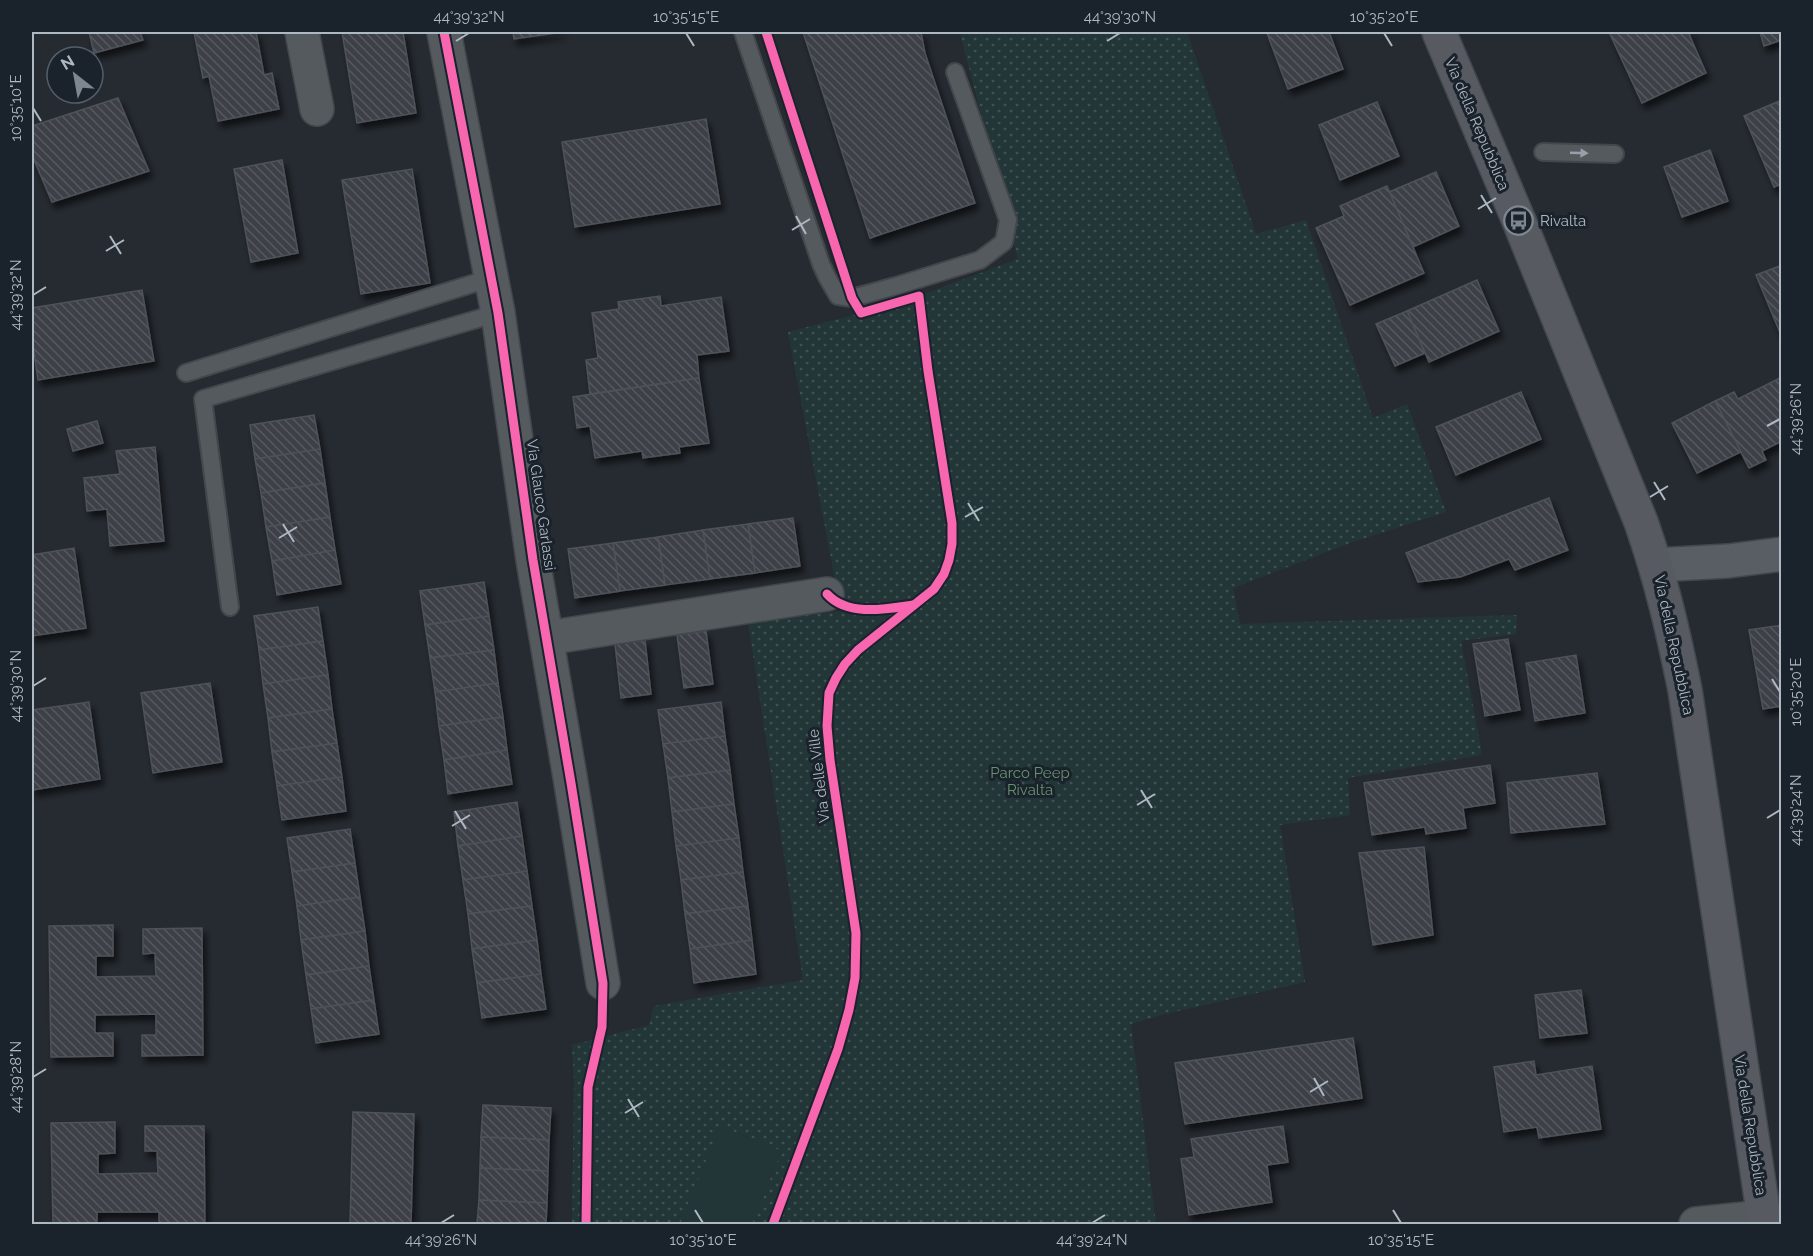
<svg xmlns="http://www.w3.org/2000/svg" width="1813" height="1256" font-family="Raleway,sans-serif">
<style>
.green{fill:url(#green-dots)}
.pitch{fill:#233637}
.building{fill:url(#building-back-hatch);stroke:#4d5259;stroke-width:1.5;filter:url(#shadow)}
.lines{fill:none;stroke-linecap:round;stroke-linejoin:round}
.lane-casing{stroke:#43474c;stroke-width:20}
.street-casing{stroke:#43474c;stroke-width:36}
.secondary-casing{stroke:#43474c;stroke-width:36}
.primary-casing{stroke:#42484e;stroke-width:36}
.lane{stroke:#555a5f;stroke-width:16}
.street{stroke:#555a5f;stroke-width:33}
.secondary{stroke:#585e64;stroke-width:33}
.primary{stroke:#575b61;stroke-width:33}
.cycleway-casing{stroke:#1a222b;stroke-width:13}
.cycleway{stroke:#f766af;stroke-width:9}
.oneway{fill:#98a0aa}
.ticks{fill:none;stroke:#aeb8c3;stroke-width:2}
.labels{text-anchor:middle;stroke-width:6;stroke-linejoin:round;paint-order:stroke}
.street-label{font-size:15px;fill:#aeb8c3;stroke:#1a222b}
.poi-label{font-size:15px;fill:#aeb8c3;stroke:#1a222b;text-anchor:start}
.park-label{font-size:15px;fill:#67926e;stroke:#1a222b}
.neatline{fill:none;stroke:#aeb8c3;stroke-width:2}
.ticks-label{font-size:15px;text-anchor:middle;fill:#aeb8c3}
</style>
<defs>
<pattern id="green-dots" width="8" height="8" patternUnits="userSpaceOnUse" patternTransform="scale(1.5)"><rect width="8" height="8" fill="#233637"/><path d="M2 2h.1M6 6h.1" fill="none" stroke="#405152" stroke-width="1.8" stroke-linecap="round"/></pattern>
<pattern id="building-back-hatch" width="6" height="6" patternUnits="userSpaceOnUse" patternTransform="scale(1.5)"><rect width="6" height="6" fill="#3d4146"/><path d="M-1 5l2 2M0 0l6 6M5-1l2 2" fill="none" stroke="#565a5f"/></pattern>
<filter id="shadow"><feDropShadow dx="3.5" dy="6" stdDeviation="3" flood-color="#0009"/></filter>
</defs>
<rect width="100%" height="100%" fill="#262b31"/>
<path class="green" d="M964 32H1187L1256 234 1306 220 1373 418 1407 404 1446 512 1350 543 1233 588 1240 624 1517 615 1516 634 1461 641 1482 755 1348 778 1350 815 1280 825 1305 982 1161 1015 1131 1024 1156 1224H572L574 1081 572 1045 649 1025 654 1006 803 980 748 622 841 611 788 332 861 313 919 296 1018 259 960 33Z"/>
<path class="pitch" d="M720 1126 782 1151 752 1224H680Z"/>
<g class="building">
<path d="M89 32H140L143 40 94 53Z"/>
<path d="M194 32H256L264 75 272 73 279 109 218 121 209 76 203 78Z"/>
<path d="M342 32H403L416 113 357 123Z"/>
<path d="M513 32H563L514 39Z"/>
<path d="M803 32H921L925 53 975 203 870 238Z"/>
<path d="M1271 32H1329L1343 69 1288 89 1267 33Z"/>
<path d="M1609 32H1695L1689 34 1706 73 1642 103Z"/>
<path d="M1760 32H1782V40L1764 46Z"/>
<path d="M118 98 149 171 52 202 32 155V126Z"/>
<path d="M1782 100V184L1774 187 1744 116Z"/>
<path d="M1377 102 1399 156 1340 180 1319 125Z"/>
<path d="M706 119 720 204 575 227 562 142Z"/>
<path d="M1710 150 1728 201 1682 217 1664 167Z"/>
<path d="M282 160 298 253 251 262 234 169Z"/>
<path d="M412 169 430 283 361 294 342 180Z"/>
<path d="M1436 172 1459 226 1413 247 1389 192Z"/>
<path d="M1387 186 1424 273 1350 305 1316 228 1344 216 1340 206Z"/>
<path d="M1782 265V335H1781L1756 275Z"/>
<path d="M1477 280 1499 331 1429 362 1407 311Z"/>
<path d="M142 290 154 361 38 380 32 337V308Z"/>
<path d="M660 296 661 306 721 297 729 351 697 355 699 378 590 394 586 360 598 358 592 313 619 309 618 302Z"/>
<path d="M1407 311 1425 353 1395 366 1376 324Z"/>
<path d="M1782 377V441L1762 451 1766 460 1749 468 1715 401 1734 392 1738 399Z"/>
<path d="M699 378 709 443 679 447 680 453 643 458 642 451 595 458 590 426 577 428 573 397Z"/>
<path d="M1521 392 1541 439 1456 475 1436 427Z"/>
<path d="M1715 401 1741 452 1697 473 1672 423Z"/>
<path d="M314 415 320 449 255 459 250 425Z"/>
<path d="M97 421 103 443 73 451 67 429Z"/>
<path d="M155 447 164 541 110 546 107 509 87 511 84 478 120 474 116 451Z"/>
<path d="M320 449 325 483 261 493 255 459Z"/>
<path d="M325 483 330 517 266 527 261 493Z"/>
<path d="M1549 498 1568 550 1515 570 1509 559 1460 577 1418 582 1406 553Z"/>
<path d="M330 517 335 550 272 561 266 527Z"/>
<path d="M793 518 800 566 755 573 748 524Z"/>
<path d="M748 524 755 573 710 579 703 530Z"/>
<path d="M703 530 710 579 665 585 658 537Z"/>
<path d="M658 537 665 585 620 591 613 543Z"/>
<path d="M613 543 620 591 575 598 568 549Z"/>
<path d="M74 548 86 628 32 636V555Z"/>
<path d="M335 550 341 584 277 595 272 561Z"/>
<path d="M484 582 489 616 425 625 420 591Z"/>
<path d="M318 607 323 641 259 650 254 616Z"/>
<path d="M489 616 494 650 430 658 425 625Z"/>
<path d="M1782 625V706L1763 709 1749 630Z"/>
<path d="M706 631 713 684 684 688 677 635Z"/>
<path d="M1508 639 1520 710 1485 716 1473 644Z"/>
<path d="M645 640 651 694 621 698 615 644Z"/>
<path d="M323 641 328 675 263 684 259 650Z"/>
<path d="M494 650 498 683 435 692 430 658Z"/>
<path d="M1576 655 1585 713 1535 721 1526 663Z"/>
<path d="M328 675 332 709 268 718 263 684Z"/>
<path d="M210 683 222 762 153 773 141 693Z"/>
<path d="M498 683 503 717 439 726 435 692Z"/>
<path d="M89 702 100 779 32 790V710Z"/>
<path d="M721 702 725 736 663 744 658 710Z"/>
<path d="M332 709 337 743 272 752 268 718Z"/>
<path d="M503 717 507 750 444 760 439 726Z"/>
<path d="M725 736 730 770 668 778 663 744Z"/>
<path d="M337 743 342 777 277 786 272 752Z"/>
<path d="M507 750 512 784 448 794 444 760Z"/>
<path d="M1490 765 1495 803 1463 808 1466 828 1426 834 1425 827 1372 835 1364 783Z"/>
<path d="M730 770 734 804 672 812 668 778Z"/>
<path d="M1597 773 1605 824 1511 833 1507 783Z"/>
<path d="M342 777 346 811 282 820 277 786Z"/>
<path d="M517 802 522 836 458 846 454 812Z"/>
<path d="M734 804 739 838 676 846 672 812Z"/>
<path d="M350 829 355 863 292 872 287 838Z"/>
<path d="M522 836 527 871 463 880 458 846Z"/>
<path d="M739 838 743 872 681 880 676 846Z"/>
<path d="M1424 847 1433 935 1373 945 1359 853Z"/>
<path d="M355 863 360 897 297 906 292 872Z"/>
<path d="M527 871 532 906 468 914 463 880Z"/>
<path d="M743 872 748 906 685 914 681 880Z"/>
<path d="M360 897 365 931 301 940 297 906Z"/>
<path d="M532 906 537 940 472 949 468 914Z"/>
<path d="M748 906 752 940 690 949 685 914Z"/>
<path d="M113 925V956H96V977L156 976 155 953 143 954V929L202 928 203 1055 142 1056V1035H156V1014L95 1015V1033H113V1056L51 1057 49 926Z"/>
<path d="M365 931 369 966 306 975 301 940Z"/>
<path d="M537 940 541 974 477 983 472 949Z"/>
<path d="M752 940 756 974 694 983 690 949Z"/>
<path d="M369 966 374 1000 311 1009 306 975Z"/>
<path d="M541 974 546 1009 482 1018 477 983Z"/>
<path d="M1581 990 1587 1033 1540 1038 1535 995Z"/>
<path d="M374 1000 379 1034 316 1043 311 1009Z"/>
<path d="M1353 1038 1362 1098 1185 1124 1175 1063Z"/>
<path d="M1534 1061 1536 1075 1592 1066 1601 1129 1539 1138 1537 1127 1504 1132 1494 1067Z"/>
<path d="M483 1105 551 1108 549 1140 481 1137Z"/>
<path d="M353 1112 414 1114 411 1224H350Z"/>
<path d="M115 1122V1153L98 1154V1174L158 1173 157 1151H145V1126H204L205 1224H159V1212H97V1224H53L51 1123Z"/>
<path d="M1283 1126 1288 1162 1267 1165 1272 1202 1189 1215 1181 1159 1194 1157 1191 1139Z"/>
<path d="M481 1137 549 1140 548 1171 480 1168Z"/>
<path d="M480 1168 548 1171 547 1203 479 1200Z"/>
<path d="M479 1200 547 1203 546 1224H477Z"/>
</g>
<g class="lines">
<defs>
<g id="lane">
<path d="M743 32 821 264 827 277 838 296 852 298 896 286 980 260 1004 242 1008 220 955 72"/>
<path d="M1543 152 1615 154"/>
<path d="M186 373 491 278"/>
<path d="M230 607 203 399 498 313"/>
</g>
<g id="street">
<path d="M302 32 317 109"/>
<path d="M444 32 498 313 533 560 571 783 603 983"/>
<path d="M547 638 827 594"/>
<path d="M1696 1224 1764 1217"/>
</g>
<path id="secondary" d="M1656 565 1728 561 1782 554"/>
<path id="primary" d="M1439 32 1519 221 1641 522C1661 579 1673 631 1685 690L1765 1224"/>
</defs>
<use href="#lane" class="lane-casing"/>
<use href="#street" class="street-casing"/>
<use href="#secondary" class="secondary-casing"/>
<use href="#primary" class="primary-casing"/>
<use href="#lane" class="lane"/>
<use href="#street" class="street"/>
<use href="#secondary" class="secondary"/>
<use href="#primary" class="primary"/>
<defs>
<g id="cycleway">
<path d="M444 32 498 313 533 560 571 783 603 983 602 1027 588 1087 586 1224"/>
<path d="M766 32 852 298 861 313 919 296 928 371 952 523V544L949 560 944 574 934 589 858 650 845 664 836 678 829 693 827 726 830 760 856 933 855 978 849 1010 838 1049 773 1224"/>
<path d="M827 594C848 617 886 609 913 605"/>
</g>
</defs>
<use href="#cycleway" class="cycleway-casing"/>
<use href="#cycleway" class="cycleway"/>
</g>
<defs><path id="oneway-solid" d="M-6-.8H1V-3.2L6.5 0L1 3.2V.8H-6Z" transform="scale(1.5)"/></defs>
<use class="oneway" href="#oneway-solid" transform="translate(1579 153) rotate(2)"/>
<path class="ticks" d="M686 33 694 46M1384 33 1392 46M456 41 469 33M1107 41 1120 33M33 108 41 121M1481 195 1492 213M1478 209 1496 198M796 216 806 234M792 230 810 219M110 236 121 254M106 251 124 240M33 295 46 287M1767 426 1780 419M1654 482 1665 500M1650 497 1668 486M968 503 979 521M965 517 983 507M283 524 294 542M279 538 297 527M1772 679 1780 692M33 686 46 678M1141 790 1152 808M1137 805 1155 794M455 811 466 829M1767 818 1780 810M452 826 470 815M33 1077 46 1069M1314 1078 1324 1096M1310 1092 1328 1081M628 1099 639 1117M625 1113 643 1102M695 1210 703 1223M1393 1210 1401 1223M441 1223 454 1215M1092 1223 1105 1215"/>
<defs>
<symbol id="bus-ring" viewBox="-11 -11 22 22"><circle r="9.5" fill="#1a222b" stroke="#7e8790" stroke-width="1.5"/><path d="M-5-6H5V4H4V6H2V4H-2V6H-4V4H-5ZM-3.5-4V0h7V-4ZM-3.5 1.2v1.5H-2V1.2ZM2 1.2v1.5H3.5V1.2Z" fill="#7e8790"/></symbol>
</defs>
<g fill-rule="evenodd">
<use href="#bus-ring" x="1502" y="204" width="33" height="33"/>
</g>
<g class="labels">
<g class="street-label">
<text transform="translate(1477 124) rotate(67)" y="5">Via della Repubblica</text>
<text transform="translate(541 505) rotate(82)" y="5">Via Glauco Garlassi</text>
<text transform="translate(1674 645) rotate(78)" y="5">Via della Repubblica</text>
<text transform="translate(819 776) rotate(-97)" y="5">Via delle Ville</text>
<text transform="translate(1750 1125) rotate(81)" y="5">Via della Repubblica</text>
</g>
<g class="poi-label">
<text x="1540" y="226">Rivalta</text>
</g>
<g class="park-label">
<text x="1030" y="778">Parco Peep<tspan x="1030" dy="17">Rivalta</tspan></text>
</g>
</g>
<rect width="1813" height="1256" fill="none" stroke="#1a222b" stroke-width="66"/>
<g transform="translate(75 75) rotate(329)"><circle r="28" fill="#1a222b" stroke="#555e68" stroke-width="1.5"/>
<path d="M0-4.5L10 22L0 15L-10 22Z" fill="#7e8790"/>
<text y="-9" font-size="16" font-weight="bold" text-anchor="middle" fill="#aeb8c3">N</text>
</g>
<rect x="33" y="33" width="1747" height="1190" class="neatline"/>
<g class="ticks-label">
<text x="469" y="22">44°39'32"N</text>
<text x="686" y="22">10°35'15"E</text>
<text x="1120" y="22">44°39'30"N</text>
<text x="1384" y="22">10°35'20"E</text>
<text transform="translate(16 108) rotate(-90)" y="5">10°35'10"E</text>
<text transform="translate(16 295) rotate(-90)" y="5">44°39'32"N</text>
<text transform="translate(1796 419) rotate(-90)" y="5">44°39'26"N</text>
<text transform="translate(16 686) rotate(-90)" y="5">44°39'30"N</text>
<text transform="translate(1796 692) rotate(-90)" y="5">10°35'20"E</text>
<text transform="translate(1796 810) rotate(-90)" y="5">44°39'24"N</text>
<text transform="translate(16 1077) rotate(-90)" y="5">44°39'28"N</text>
<text x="441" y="1245">44°39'26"N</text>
<text x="703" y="1245">10°35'10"E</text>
<text x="1092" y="1245">44°39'24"N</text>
<text x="1401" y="1245">10°35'15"E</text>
</g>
</svg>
